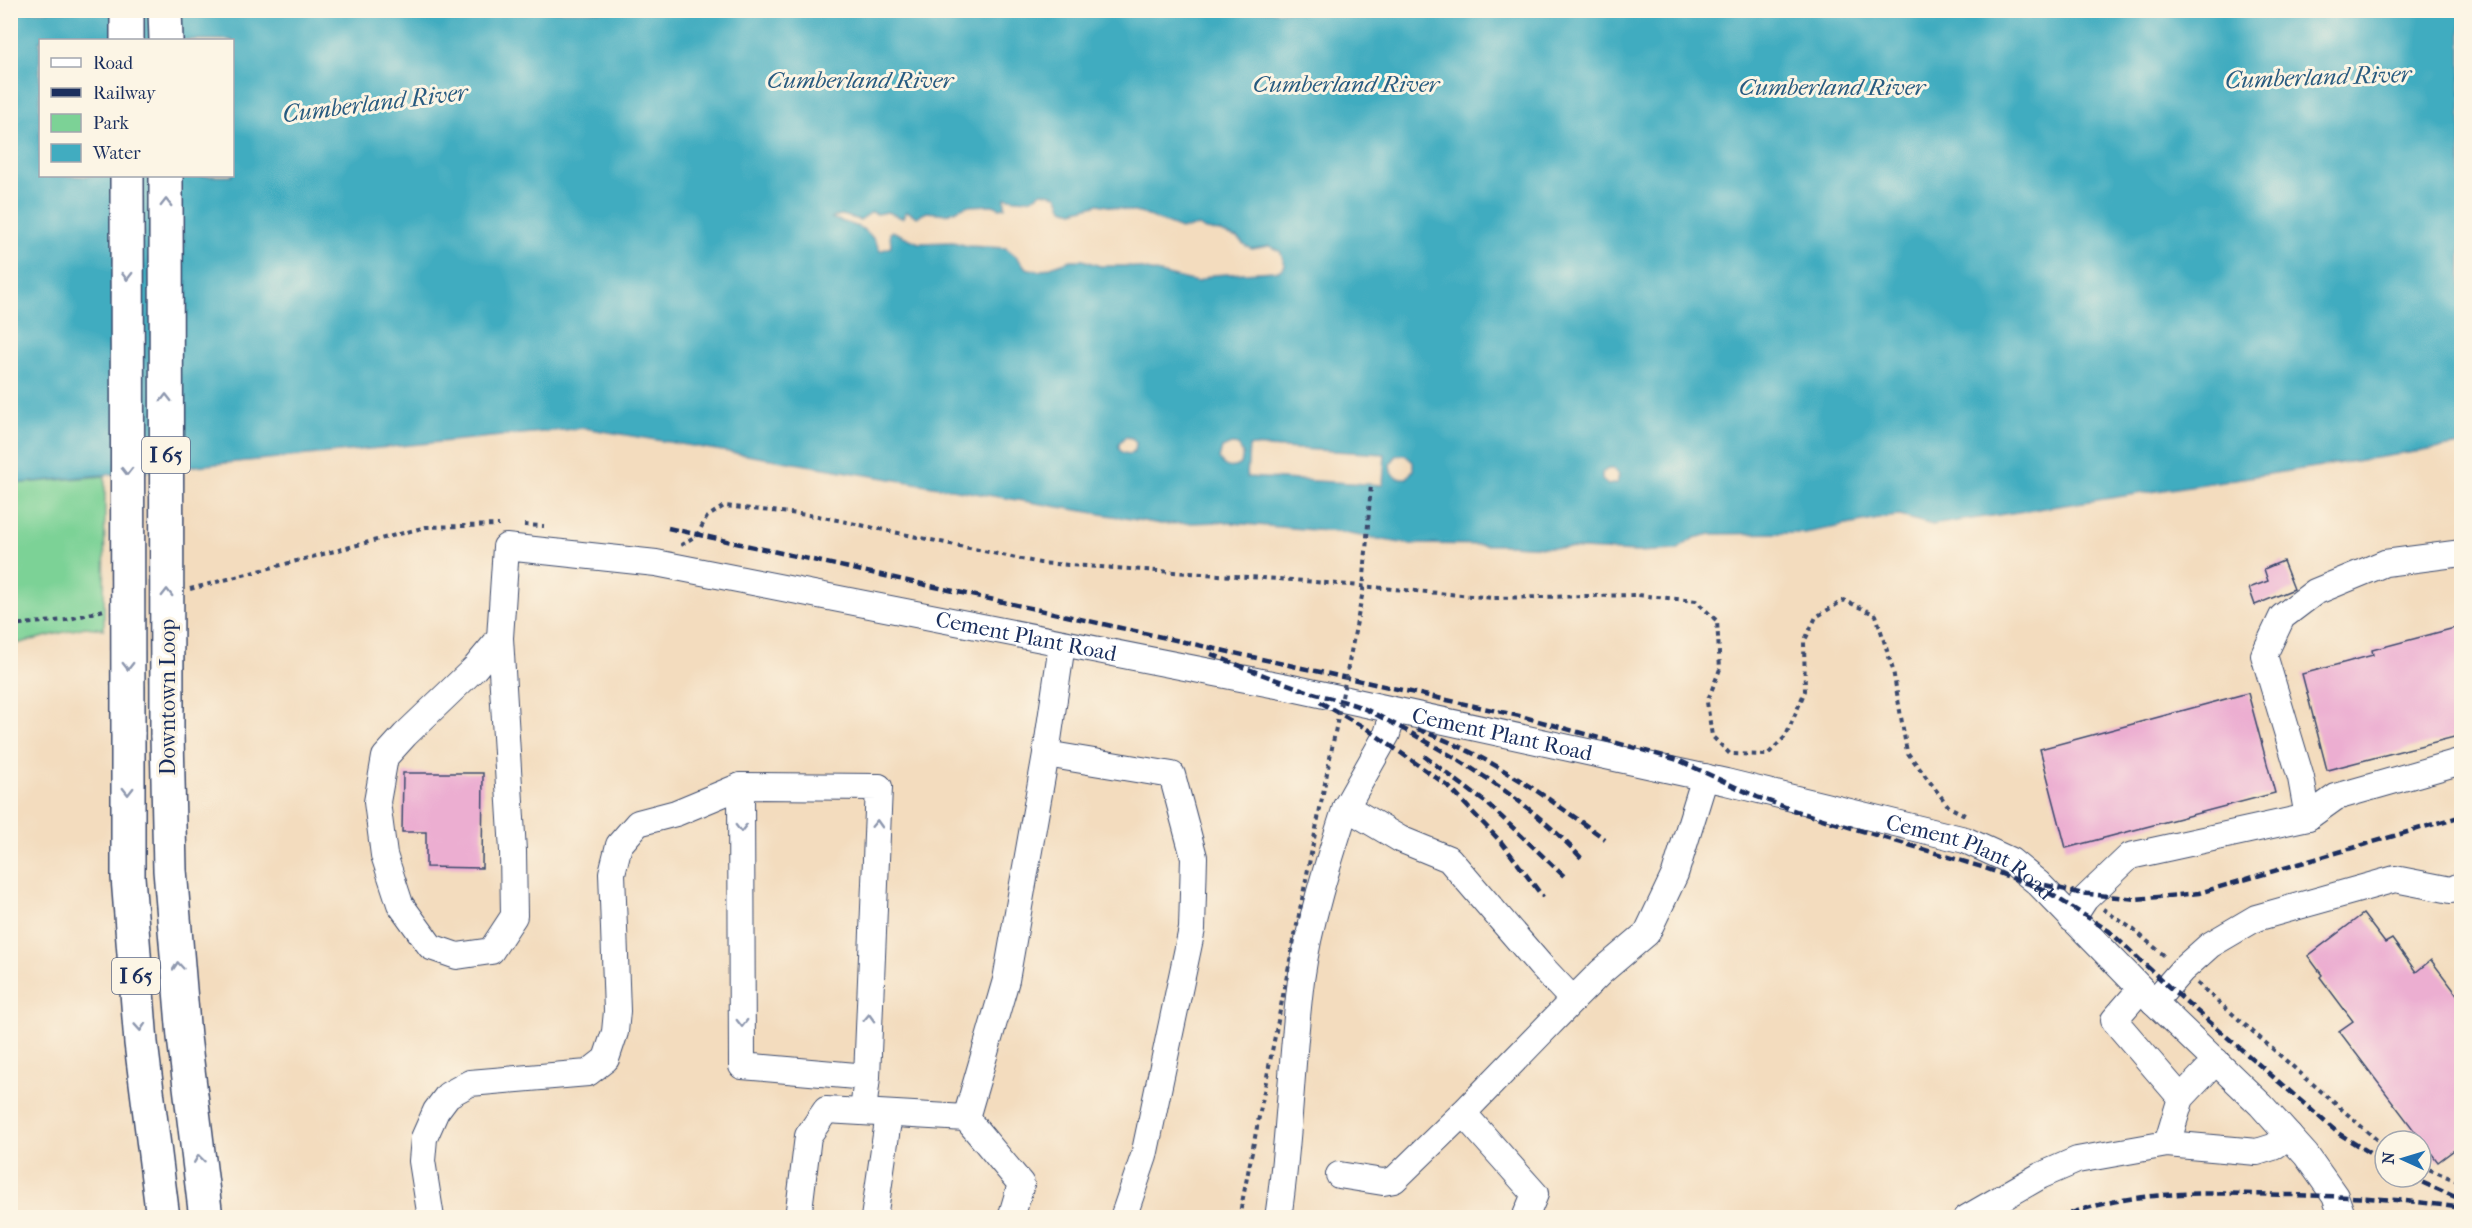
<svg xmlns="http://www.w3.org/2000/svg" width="2472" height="1228" font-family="'IM FELL French Canon',serif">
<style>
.green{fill:#7cd296;stroke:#4c807a;stroke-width:1.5}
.water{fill:#41acc0;stroke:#2e6e8f;stroke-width:1.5;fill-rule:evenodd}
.building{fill:#ecaed1}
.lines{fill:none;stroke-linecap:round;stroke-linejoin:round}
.minor-casing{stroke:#3b496c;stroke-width:28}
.highway-casing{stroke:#3b496c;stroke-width:36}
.path{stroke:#3b496c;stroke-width:4;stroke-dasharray:4.5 4.5;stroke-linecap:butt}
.minor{stroke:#fff;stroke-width:26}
.highway{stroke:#fff;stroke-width:33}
.rail{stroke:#1b2f5e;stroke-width:4.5;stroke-dasharray:9 4.5;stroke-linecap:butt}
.highway-bridge-casing{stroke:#3b496c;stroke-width:36;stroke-linecap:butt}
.path-bridge{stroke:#3b496c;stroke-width:4;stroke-dasharray:4.5 4.5;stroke-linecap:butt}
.highway-bridge{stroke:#fff;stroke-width:33}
.oneway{stroke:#8d97ae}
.labels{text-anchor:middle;stroke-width:6;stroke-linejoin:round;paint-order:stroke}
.shield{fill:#fcf5e5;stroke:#5e6a86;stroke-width:1.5}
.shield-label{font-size:21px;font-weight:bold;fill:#1b2f5e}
.street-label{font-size:22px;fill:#1b2f5e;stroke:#fcf5e5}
.water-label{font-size:24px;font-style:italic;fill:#285b80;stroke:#fcf5e5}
</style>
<rect width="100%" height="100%" fill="#fcf5e5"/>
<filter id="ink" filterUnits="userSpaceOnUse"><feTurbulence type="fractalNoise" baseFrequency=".0167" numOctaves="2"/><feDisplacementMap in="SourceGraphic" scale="12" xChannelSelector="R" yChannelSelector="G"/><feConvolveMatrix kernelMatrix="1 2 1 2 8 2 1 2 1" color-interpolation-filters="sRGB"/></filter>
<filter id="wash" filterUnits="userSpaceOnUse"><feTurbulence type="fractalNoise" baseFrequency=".008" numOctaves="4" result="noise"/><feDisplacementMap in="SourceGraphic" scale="24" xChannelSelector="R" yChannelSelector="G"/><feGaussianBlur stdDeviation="1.35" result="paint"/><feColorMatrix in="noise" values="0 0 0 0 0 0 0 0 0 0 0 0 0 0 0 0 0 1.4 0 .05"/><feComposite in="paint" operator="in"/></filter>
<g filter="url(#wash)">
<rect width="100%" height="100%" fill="#f3dcbe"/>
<path class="green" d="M105 476 104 629 85 627 12 645 11 647V484Z"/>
<path class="water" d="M11 11H2461V445L1932 525 1900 516 1889 517 1805 533 1711 534 1694 538 1677 550 1637 552 1510 545 1407 544 1338 532 1220 522 1161 524 584 428 11 484ZM40 40H232V176H40ZM1042 192 1057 195 1063 208 1073 211 1099 204 1143 214 1181 229 1199 226 1205 230 1220 232 1237 238 1246 246 1252 249 1269 246 1280 251 1285 265 1282 269 1275 271 1212 275 1197 282 1130 266H1100L1083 260H1071L1039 271 1026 268 1016 256 1006 248 968 246 953 242 919 243 892 231 890 233 891 247 880 251C869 225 855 226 831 218L841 215 860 220 872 212 877 214 887 212 902 218 907 211 917 217 927 212 947 214 966 206 993 205 1000 208 1005 207V197C1019 200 1030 202 1042 192ZM1125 437 1132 438 1136 443 1135 450 1130 454 1123 453 1119 449V443ZM1231 444 1238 445 1243 454 1241 464C1232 470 1224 468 1219 459L1222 448ZM1249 446 1385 454 1383 485 1247 477ZM1397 455H1405L1413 462V470L1407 478H1397L1391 472 1390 464ZM1608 469H1613L1619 475 1617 483 1608 485 1602 480V473Z"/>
<g id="blocks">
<g class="building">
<path d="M2283 561 2294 589 2255 605 2249 588 2268 581 2264 569Z"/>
<path d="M2462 626V735L2327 770 2302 674 2373 655 2372 650Z"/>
<path d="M2248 693 2275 793 2066 848 2040 749Z"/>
<path d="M403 773H483L482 868 426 867V832H402Z"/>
<path d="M2363 914 2385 943 2392 939 2416 972 2431 960 2462 1001V1144L2438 1162 2339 1031 2353 1021 2320 977 2322 975 2308 956Z"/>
</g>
</g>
</g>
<g filter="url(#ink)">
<use href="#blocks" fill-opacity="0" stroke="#3b496c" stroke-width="1.5"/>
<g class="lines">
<defs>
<g id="minor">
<path id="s1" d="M500 638 513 851 514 916 491 951 457 956 431 947 400 904 384 855 377 802 385 757 405 735 475 668 500 638 506 547 656 563 1292 688 1726 782 1965 840 2011 861 2038 883 2154 1002 2261 1105 2306 1155 2335 1196 2343 1218"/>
<path d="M1394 711 1387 734 1346 807 1400 839 1449 859 1541 966 1573 1000 1601 972 1647 933 1675 874 1705 777"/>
<path d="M1046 754 1172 775 1194 857 1192 929 1144 1156 1123 1218"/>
<path d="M2308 817 2301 778 2264 655 2282 617 2315 592 2385 563 2462 553"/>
<path d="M2072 919 2085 899 2130 856 2308 817 2336 797 2462 761"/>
<path d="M2141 989 2114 1020 2181 1098"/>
<path d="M2154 1002 2182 970 2210 945 2256 918 2395 879 2451 890 2462 885"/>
<path d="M863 1112 867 1077 879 787 741 786 742 1066 867 1077"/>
<path d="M1463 1113 1535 1194 1525 1218"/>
<path d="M966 1118 1006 980 1046 754 1062 644"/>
<path d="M2167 1144 2181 1098 2216 1061"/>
<path d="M1339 1175 1383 1182 1394 1180 1463 1113 1573 1000"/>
<path d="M431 1218 422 1161 424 1138 436 1111 448 1095 470 1083 588 1073 606 1059 615 1032 617 1011 612 873 619 845 638 823 676 813 741 786"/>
<path d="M798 1218 808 1136 826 1110 966 1118 1021 1184 1011 1218"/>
<path d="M874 1218 889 1114"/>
<path d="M1278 1218C1290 1139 1291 1059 1301 980 1309 922 1328 863 1346 807"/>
<path d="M1967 1218 2040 1176 2077 1160 2167 1144 2257 1152 2273 1147 2289 1136"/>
</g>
<g id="highway">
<path d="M127 10V40"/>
<path d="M165 10 166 40"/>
<path d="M128 732V877L141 1043 163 1218"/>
<path d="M167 735 170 870 184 1037 206 1218"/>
</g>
</defs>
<use href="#minor" class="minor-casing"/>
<use href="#highway" class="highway-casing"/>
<g class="path">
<path d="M524 525 544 526"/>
<path d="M681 545 697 535 707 517 724 506 818 516 1040 563 1293 580 1494 598 1638 595 1696 601 1717 621 1720 669 1707 702 1712 736 1730 754 1767 755 1786 736 1805 691 1804 642 1816 617 1844 600 1876 615 1893 670 1907 752 1949 807 1967 816"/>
<path d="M190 589 426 527 499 525"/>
<path d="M10 625 66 620 104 610"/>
<path d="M2103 909 2134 930 2166 957"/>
<path d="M2197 983 2385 1147"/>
<path d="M2421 1166 2462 1183"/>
</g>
<use href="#minor" class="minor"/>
<use href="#highway" class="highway"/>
<g class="rail">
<path d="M668 528 1524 717 1678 760 1757 797 1799 812 1982 867 2043 889 2109 931 2168 986 2338 1133 2385 1163"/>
<path d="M1211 654C1245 668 1278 681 1313 693 1332 699 1355 703 1373 713 1450 753 1525 795 1584 861"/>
<path d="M1320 702 1367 729 1448 786 1502 843 1543 897"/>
<path d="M1417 729C1489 755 1544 795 1605 839"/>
<path d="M1424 756 1489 805 1567 879"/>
<path d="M2045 885 2079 893 2136 899 2199 893 2462 816"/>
<path d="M2410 1177 2462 1200"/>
<path d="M2058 1218C2134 1188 2208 1193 2288 1195 2346 1196 2405 1199 2462 1208"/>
</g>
<defs>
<g id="highway-bridge">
<path d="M127 176 128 732"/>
<path d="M166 176 167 735"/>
</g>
</defs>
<use href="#highway-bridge" class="highway-bridge-casing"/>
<path class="path-bridge" d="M1239 1218 1363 591 1371 484"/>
<use href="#highway-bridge" class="highway-bridge"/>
</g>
<defs><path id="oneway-chevron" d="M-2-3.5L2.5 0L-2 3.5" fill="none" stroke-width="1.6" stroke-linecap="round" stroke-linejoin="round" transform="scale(1.5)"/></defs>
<g class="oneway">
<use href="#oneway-chevron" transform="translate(166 203) rotate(-90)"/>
<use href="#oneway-chevron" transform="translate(127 276) rotate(90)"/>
<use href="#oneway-chevron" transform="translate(166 398) rotate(-90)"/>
<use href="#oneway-chevron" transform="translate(127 471) rotate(90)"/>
<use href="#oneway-chevron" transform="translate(167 593) rotate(-90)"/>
<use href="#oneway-chevron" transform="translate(128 666) rotate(90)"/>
<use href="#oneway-chevron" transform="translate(128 791) rotate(90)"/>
<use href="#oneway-chevron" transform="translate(877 824) rotate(-88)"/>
<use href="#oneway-chevron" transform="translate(741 828) rotate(90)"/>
<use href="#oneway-chevron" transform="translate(178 966) rotate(-95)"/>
<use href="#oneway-chevron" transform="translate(869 1018) rotate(-88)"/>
<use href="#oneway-chevron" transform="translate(742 1023) rotate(90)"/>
<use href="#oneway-chevron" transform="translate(140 1027) rotate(86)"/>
<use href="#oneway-chevron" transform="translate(199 1159) rotate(-97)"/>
</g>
</g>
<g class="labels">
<g class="shield">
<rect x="142" y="437" width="48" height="36" rx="4.5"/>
<rect x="112" y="958" width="48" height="36" rx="4.5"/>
</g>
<g class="shield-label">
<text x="166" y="462">I 65</text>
<text x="136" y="983">I 65</text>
</g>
<g class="street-label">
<text dy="8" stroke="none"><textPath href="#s1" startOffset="1371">Cement Plant Road</textPath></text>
<text transform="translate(167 697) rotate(-90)" y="8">Downtown Loop</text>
<text dy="8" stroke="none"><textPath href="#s1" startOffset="1857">Cement Plant Road</textPath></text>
<text dy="8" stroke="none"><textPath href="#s1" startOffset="2343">Cement Plant Road</textPath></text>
</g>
<g class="water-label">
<text transform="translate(2318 77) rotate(-2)" y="8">Cumberland River</text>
<text x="860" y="88">Cumberland River</text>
<text x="1346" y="92">Cumberland River</text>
<text x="1832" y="95">Cumberland River</text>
<text transform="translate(375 103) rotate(-7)" y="8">Cumberland River</text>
</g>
</g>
<rect width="2472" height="1228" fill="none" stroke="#fcf5e5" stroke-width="36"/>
<rect x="39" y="39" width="195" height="138" fill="#fcf5e5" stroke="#a2a6af" stroke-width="1.5"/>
<rect x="51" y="58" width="30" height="9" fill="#ffffff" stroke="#a2a6af" stroke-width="1.5"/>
<text x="93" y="69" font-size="18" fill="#1b2f5e">Road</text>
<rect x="51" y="88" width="30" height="9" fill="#1b2f5e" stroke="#a2a6af" stroke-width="1.5"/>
<text x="93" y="99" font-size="18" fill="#1b2f5e">Railway</text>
<rect x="51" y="114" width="30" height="18" fill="#7cd296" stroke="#a2a6af" stroke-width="1.5"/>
<text x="93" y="129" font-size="18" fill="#1b2f5e">Park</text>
<rect x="51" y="144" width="30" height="18" fill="#41acc0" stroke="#a2a6af" stroke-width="1.5"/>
<text x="93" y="159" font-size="18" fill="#1b2f5e">Water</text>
<g transform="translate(2403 1159) rotate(274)"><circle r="28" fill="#fcf5e5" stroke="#a2a6af" stroke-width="1.5"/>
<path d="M0-4.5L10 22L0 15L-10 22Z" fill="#1f6fb2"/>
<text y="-9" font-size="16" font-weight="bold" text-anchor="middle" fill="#1b2f5e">N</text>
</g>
</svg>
